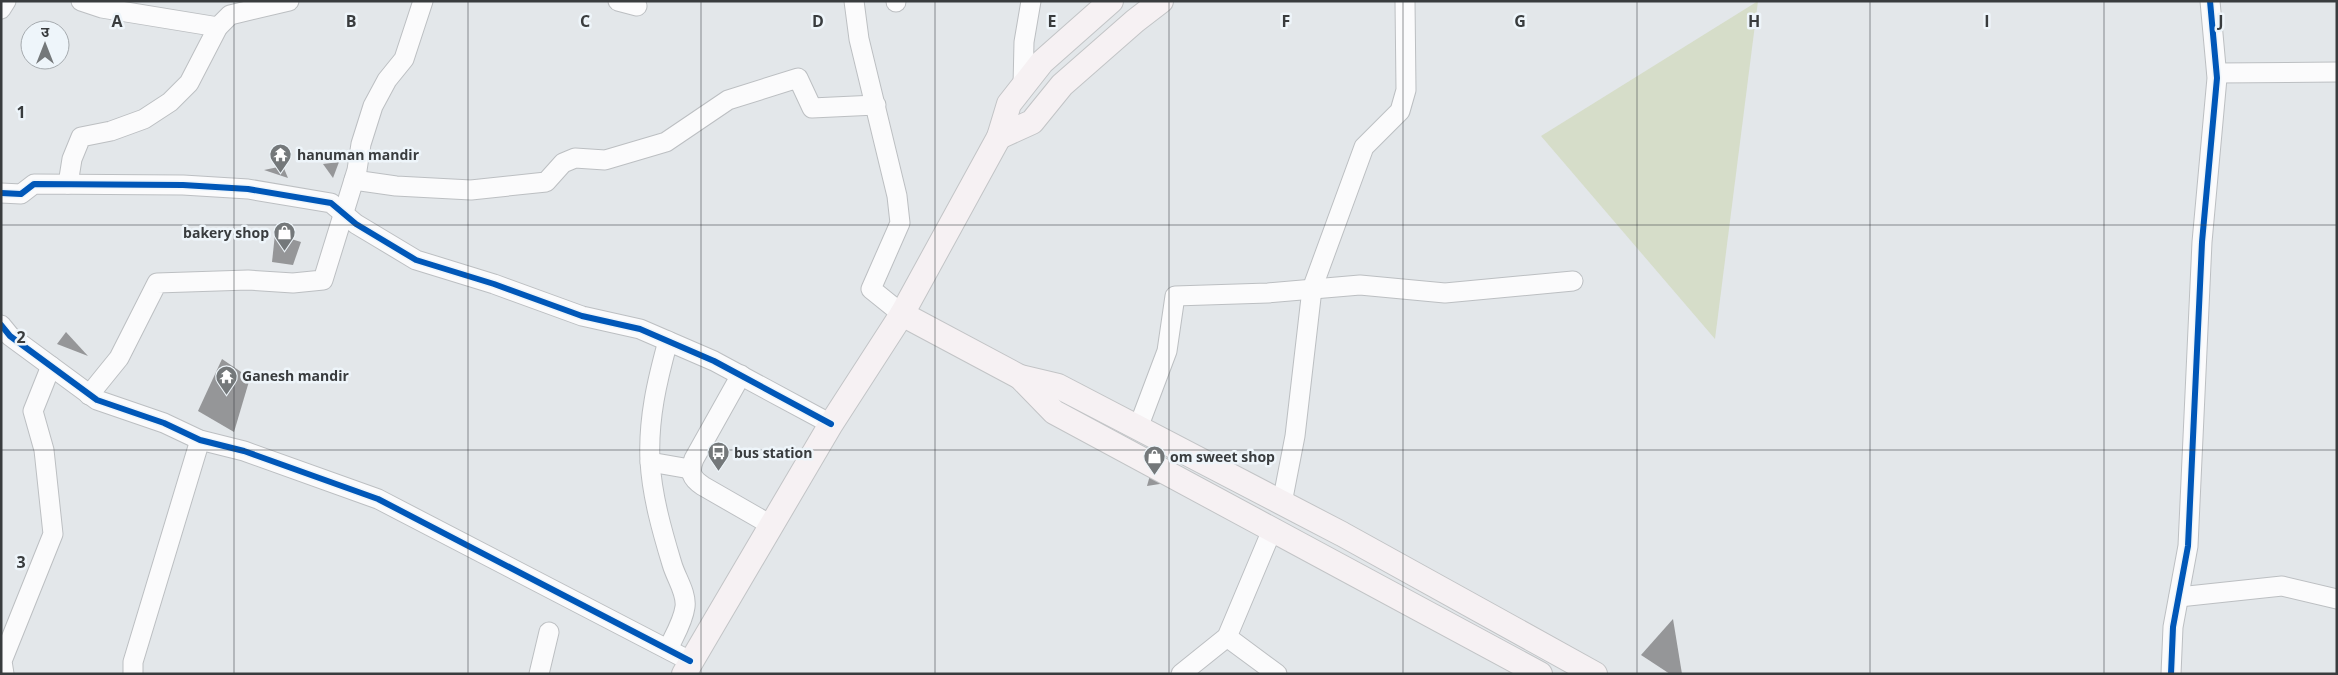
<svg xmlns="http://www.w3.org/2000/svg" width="2338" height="675" font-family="'Open Sans','Noto Sans Devanagari',sans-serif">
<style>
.green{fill:#d6ddc9}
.building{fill:#959698}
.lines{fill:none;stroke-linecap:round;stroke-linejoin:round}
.minor-casing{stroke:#bcbfc2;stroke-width:21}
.major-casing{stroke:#c2c4c6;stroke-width:26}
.minor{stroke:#fbfbfc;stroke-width:19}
.major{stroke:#f6f1f3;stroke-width:24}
.cycleway-casing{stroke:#eef5fa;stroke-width:9}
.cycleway{stroke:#0057b8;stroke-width:6}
.grid{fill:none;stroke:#393c3e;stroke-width:1;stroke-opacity:0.55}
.labels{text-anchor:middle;stroke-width:5;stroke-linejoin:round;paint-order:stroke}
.poi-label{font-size:14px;font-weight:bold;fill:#393c3e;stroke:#eef5fa;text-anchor:start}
.grid-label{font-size:16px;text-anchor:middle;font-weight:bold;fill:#393c3e;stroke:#eef5fa;stroke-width:5;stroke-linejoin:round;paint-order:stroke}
</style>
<rect width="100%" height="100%" fill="#e3e7ea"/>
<path class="green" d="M1758 1 1715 339 1541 136Z"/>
<g class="building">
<path d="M339 162 333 178 323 164Z"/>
<path d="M283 166 288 178 264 170Z"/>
<path d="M275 234 301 242 293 265 272 262Z"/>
<path d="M66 332 88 356 57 344Z"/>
<path d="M222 359 250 378 234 432 198 411Z"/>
<path d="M1152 468 1166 483 1147 486Z"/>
<path d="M1673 619 1682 674H1670L1641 655Z"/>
</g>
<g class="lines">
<defs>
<g id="minor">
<path d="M81 1 102 8 218 27"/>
<path d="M618 1 637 6"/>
<path d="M854 1 859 39 897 196 900 223 871 289 902 314"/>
<path d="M896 2V1"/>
<path d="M1 9 6 1"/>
<path d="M2217 73 2337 72"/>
<path d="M1023 86 1024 42 1031 1"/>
<path d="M354 180 396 186 471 190 546 182 563 163 575 158 605 160 666 142 728 100 798 78 812 108 876 105"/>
<path d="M68 184 72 159 81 137 111 131 144 119 170 102 189 83 218 27 230 15 289 1"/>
<path d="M1 193 21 194 34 184 183 185 248 189 331 203 356 224 416 260 494 284 582 316 640 329 714 361 831 424"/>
<path d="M1 325 10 336 97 400 164 423 200 440 244 451 378 499 690 661"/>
<path d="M741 375 694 459C689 472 691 478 703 486L771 525"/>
<path d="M89 395 119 358 157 283 248 280 293 283 323 280 357 170 361 144 373 106 387 80 404 59 423 1"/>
<path d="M1138 428 1167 351 1175 296 1268 293 1360 285 1445 293 1573 281"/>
<path d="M650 462 690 469"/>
<path d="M1282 503 1295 436 1312 289 1364 147 1400 111 1406 90 1405 1"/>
<path d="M2179 597 2282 586 2337 599"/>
<path d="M1227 637 1277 674"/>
<path d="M668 649C674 636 683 622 685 607 687 593 676 578 672 564 662 531 652 496 650 461 648 419 657 381 668 341"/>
<path d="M4 674 2 661 53 534 44 450 33 411 51 366"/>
<path d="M133 674V662L200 440"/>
<path d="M539 674 549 632"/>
<path d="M1181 674 1227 637 1272 530"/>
<path d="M2171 674 2173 627 2188 546 2202 242 2217 78 2210 1"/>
</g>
<g id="major">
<path d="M999 137 1032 122 1062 85 1135 21 1161 1"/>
<path d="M902 314 1020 377 1058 386 1342 534 1595 674"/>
<path d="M1020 377 1054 412 1540 674"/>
<path d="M684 674 831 424 902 314 999 137 1009 104 1042 62 1111 1"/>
</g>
</defs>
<use href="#minor" class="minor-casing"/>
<use href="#major" class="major-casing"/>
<use href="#minor" class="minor"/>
<use href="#major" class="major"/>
<defs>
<g id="cycleway">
<path d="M1 193 21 194 34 184 183 185 248 189 331 203 356 224 416 260 494 284 582 316 640 329 714 361 831 424"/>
<path d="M1 325 10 336 97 400 164 423 200 440 244 451 378 499 690 661"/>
<path d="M2171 674 2173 627 2188 546 2202 242 2217 78 2210 1"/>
</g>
</defs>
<use href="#cycleway" class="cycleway-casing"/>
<use href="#cycleway" class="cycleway"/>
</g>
<path class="grid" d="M234 1V674M468 1V674M701 1V674M935 1V674M1169 1V674M1403 1V674M1637 1V674M1870 1V674M2104 1V674M1 225H2337M1 450H2337"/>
<defs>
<symbol id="temple-pin" viewBox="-11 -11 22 30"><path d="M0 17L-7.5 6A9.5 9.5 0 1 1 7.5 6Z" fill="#74787a" stroke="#eef5fa"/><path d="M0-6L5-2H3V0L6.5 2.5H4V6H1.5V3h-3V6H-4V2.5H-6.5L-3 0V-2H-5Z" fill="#fff"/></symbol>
<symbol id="shop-pin" viewBox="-11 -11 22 30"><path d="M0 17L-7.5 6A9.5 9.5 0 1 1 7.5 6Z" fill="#74787a" stroke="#eef5fa"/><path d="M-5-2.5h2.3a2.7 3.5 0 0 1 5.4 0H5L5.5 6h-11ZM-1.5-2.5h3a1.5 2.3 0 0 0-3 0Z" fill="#fff"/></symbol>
<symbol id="bus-pin" viewBox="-11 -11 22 30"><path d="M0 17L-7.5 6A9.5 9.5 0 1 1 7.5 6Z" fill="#74787a" stroke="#eef5fa"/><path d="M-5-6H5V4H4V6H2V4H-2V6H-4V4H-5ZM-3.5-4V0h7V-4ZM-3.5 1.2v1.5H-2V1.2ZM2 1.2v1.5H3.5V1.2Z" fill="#fff"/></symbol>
</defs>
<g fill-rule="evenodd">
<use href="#temple-pin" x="268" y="142" width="25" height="34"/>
<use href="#shop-pin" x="272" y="220" width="25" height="34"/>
<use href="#temple-pin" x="214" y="364" width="25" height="34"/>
<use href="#bus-pin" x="706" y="440" width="25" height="34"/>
<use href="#shop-pin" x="1142" y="444" width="25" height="34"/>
</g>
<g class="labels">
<g class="poi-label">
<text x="297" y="160">hanuman mandir</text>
<text x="269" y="238" text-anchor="end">bakery shop</text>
<text x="242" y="381">Ganesh mandir</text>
<text x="734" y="458">bus station</text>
<text x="1170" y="462">om sweet shop</text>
</g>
</g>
<g class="grid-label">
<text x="117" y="27">A</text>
<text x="351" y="27">B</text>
<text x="585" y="27">C</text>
<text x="818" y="27">D</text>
<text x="1052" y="27">E</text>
<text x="1286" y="27">F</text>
<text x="1520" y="27">G</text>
<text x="1754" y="27">H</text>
<text x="1987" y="27">I</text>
<text x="2221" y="27">J</text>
<text x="21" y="118">1</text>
<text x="21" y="343">2</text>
<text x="21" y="568">3</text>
</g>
<rect width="2338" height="675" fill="none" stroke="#393c3e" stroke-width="5"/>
<g transform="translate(45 45)"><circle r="24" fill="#eef5fa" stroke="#a6abaf"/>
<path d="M0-4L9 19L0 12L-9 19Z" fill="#74787a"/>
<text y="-8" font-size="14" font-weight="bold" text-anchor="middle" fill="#393c3e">उ</text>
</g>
</svg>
